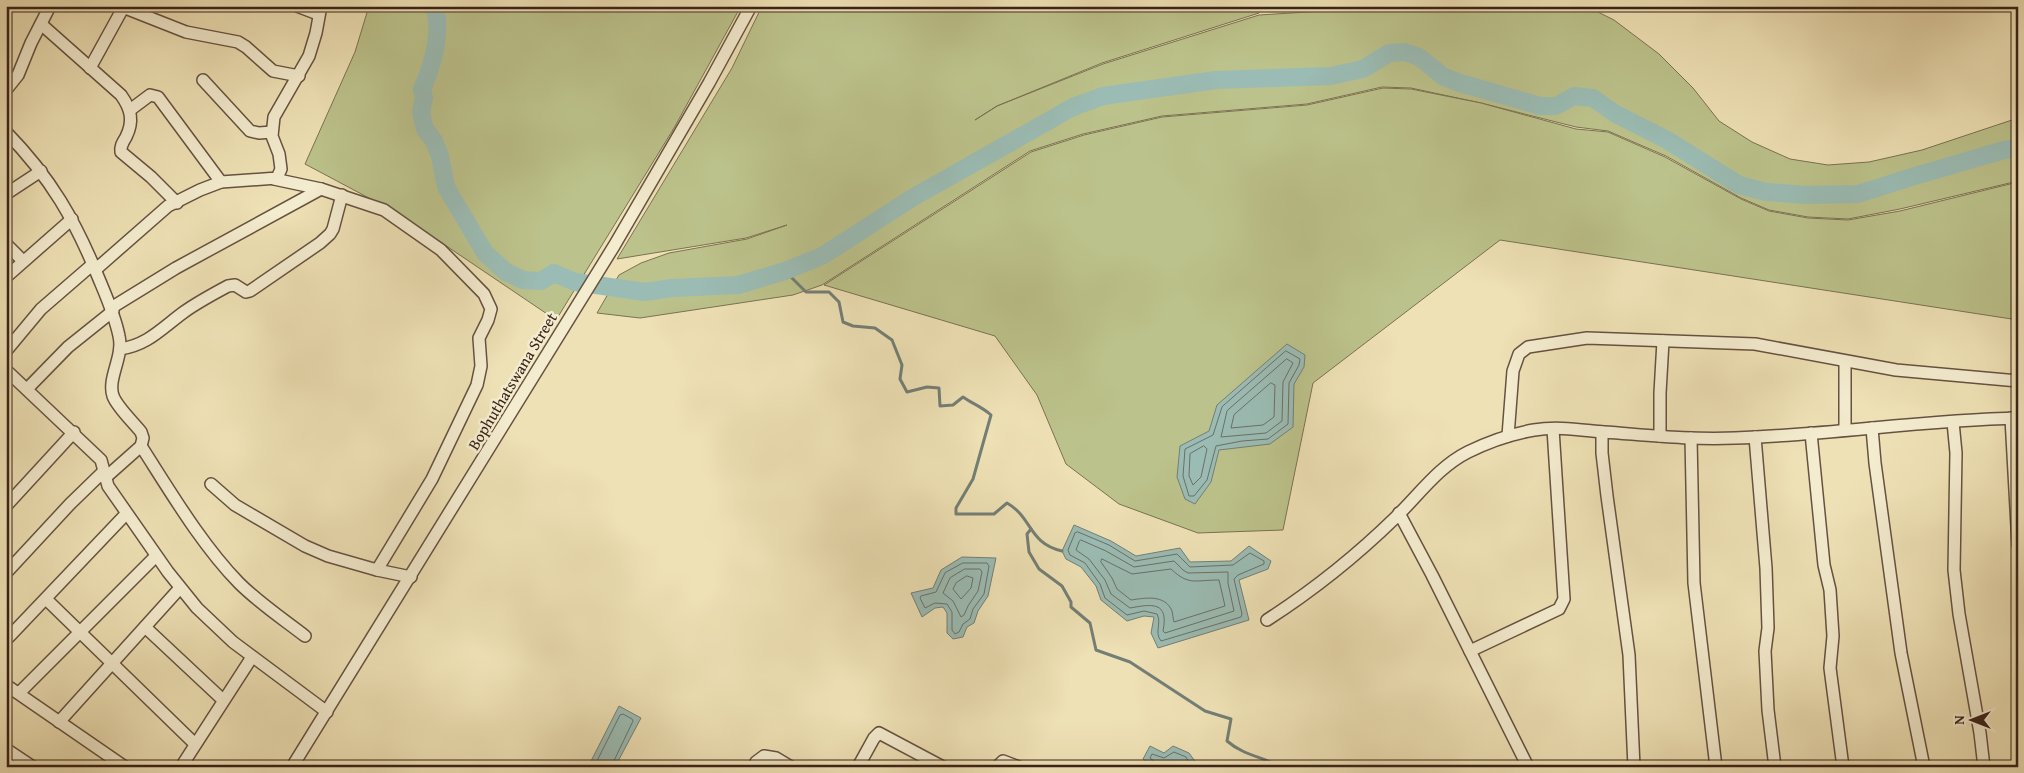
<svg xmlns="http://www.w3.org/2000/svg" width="2024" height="773" font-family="'Gentium Book Plus',serif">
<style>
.green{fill:#bcc28b;stroke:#7a7252}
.water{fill:#9bbcb4;stroke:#737f76}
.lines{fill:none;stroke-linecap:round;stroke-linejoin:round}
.shore{stroke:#6a7067;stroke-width:1}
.stream{stroke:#737f76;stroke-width:3}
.river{stroke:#9bbcb4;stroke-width:18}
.minor-casing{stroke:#665241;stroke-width:14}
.minor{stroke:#f4eccf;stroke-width:11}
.labels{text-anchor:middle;stroke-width:5;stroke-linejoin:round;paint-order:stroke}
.street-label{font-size:16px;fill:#38231a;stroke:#f4eccf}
</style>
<rect width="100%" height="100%" fill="#eee1b5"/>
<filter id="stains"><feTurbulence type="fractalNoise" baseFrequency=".004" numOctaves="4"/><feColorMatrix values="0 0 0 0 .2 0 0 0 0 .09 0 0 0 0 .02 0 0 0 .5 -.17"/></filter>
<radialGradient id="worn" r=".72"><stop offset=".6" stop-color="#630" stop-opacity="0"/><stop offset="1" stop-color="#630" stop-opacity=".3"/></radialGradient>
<g class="green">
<path d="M369 6H741L674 128 556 320 399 214 305 164 355 52Z"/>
<path d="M762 6H1259V13L1102 63 997 106 975 120 997 106 1103 64 1259 15 1340 10 1369 6H1569L1594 10 1614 20 1659 54 1693 88 1719 121 1752 142 1790 159 1828 165 1869 162 1922 150 2018 118V181L1900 209 1848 219 1808 217 1769 210 1741 198 1666 156 1608 131 1576 127 1481 103 1411 88 1382 87 1307 104 1162 116 1083 134 1030 151 822 285 793 295 640 318 597 313 619 275 641 263 669 253 747 239 787 225 746 238 617 259 732 68Z"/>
<path d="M1383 88 1411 89 1481 103 1576 129 1608 132 1665 157 1741 199 1769 211 1808 218 1848 220 1900 211 2018 182V320L1500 240 1313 383 1283 530 1198 533 1119 504 1066 464 1037 395 995 336 824 285 1031 152 1084 135 1162 117 1307 105Z"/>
</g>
<g class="water">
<path d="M1287 344 1305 355 1304 367 1294 384 1293 427 1270 444 1219 450 1211 482 1195 504 1185 499 1177 477 1180 446 1209 431 1217 405Z"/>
<path d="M1074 525 1111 541 1136 556 1180 548 1190 562 1231 561 1249 546 1271 561 1268 569 1239 580 1249 620 1158 648 1151 633 1154 617 1144 616 1127 621 1101 600 1096 586 1081 567 1066 559 1062 551Z"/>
<path d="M962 557 996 558 988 596 978 611 974 623 967 627 963 637 953 639 947 633V613L943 607 935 608 922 617 911 593 933 588 941 570Z"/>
<path d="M619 706 641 718 615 767H592L589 765Z"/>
<path d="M1150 746 1164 753 1173 746 1189 753 1197 764 1194 767H1153L1143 759Z"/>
</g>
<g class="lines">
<g class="shore">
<path d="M1286 351 1300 359 1299 365 1289 383 1288 424 1268 439 1242 441 1216 446 1207 480 1194 496H1189L1183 476 1185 449 1213 435 1222 407Z"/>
<path d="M1287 359 1293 363 1283 382 1282 421 1266 433 1221 437 1227 411Z"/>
<path d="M1271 383 1275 385 1274 417 1263 425 1231 428 1234 415Z"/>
<path d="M1204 446 1207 449 1201 477 1193 485 1189 476 1190 454Z"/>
<path d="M1078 532 1109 545 1135 561 1177 554 1190 567 1233 565 1250 553 1264 561V564L1238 575 1234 579 1242 614 1241 617 1161 641C1154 632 1162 623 1157 614L1144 611 1127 615 1105 598 1100 584 1085 563 1070 555 1068 550 1075 533Z"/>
<path d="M1081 540 1106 551 1134 567 1174 561 1183 570 1188 573 1228 572V583L1234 611 1165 633 1163 631C1169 601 1152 604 1130 608L1111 594 1105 580 1089 559 1076 550 1079 542Z"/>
<path d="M1102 559 1132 574 1171 569C1189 586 1195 580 1219 580L1225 606 1174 622C1173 619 1173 615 1172 611 1165 594 1145 598 1131 600L1117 589 1112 578 1101 562Z"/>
<path d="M963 563H987L989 566 984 594 973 609 970 619 963 624 959 632 955 634 952 630V612L947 604 935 603 925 608 920 598 921 596 936 592 945 573Z"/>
<path d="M965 569H980L982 572 978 591 968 606 964 615 961 617 953 601 943 593 950 578Z"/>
<path d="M967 576 973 578 971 588 961 599 953 589 956 583Z"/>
<path d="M594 767 620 715 623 714 632 719 633 721 611 767"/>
<path d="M1155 767V762L1150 758 1152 754 1164 758 1174 752 1186 757 1191 767"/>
</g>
<g class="stream">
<path d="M785 271 806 292H829L839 302 843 322 853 326 875 328 892 340 902 365 900 379 907 392 927 387 939 388 940 406 953 405 963 397C973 404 982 407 991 415L973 479 956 508V514H994L1007 503C1033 518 1028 543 1062 551"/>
<path d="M1031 529 1027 534 1029 552 1039 569 1062 586 1071 602V607L1090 623 1096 650 1130 662 1205 711 1231 719 1227 741C1243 755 1263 757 1281 767"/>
</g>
<path class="river" d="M434 6C443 31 432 67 422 89L424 98 421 112 425 129 434 141 440 156 446 187 485 253 506 272 523 280 541 281 554 273 575 282 645 292 672 288 738 285 785 271 822 256 912 198 1073 107 1103 96 1216 80 1331 76 1363 69 1389 53 1405 52 1419 57 1444 77 1460 83 1540 106H1556L1574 96 1593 98 1614 113 1667 140 1739 185 1766 192 1806 195 1858 194 1915 176 2004 150 2018 148"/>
<defs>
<g id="minor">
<path d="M120 6 186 32 238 42 246 47 273 71 299 76"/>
<path d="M297 6 318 14"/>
<path d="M41 24 121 95C131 109 134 121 126 137 123 142 120 146 121 152L151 177 177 203"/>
<path d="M90 68 123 8"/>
<path d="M203 80 250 131 259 133 272 132"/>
<path d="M6 90 18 75 31 43 50 6"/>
<path d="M130 110 150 95 158 97 221 182"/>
<path d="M6 132C51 178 75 220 99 279 107 298 115 316 119 336 124 357 107 378 113 396 117 407 134 423 141 432L143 438 141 446 105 478"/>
<path d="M274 179 321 189 384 210 441 250 484 294 491 309 488 320 479 338 481 366 477 385 432 479 377 570"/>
<path d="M6 194 41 171"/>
<path d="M6 244 23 261"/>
<path d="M95 270 168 206 200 190 221 182 277 178 281 169 279 154 272 136 274 117 309 56 316 33 321 6"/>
<path d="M6 277 72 219"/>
<path d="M111 308 176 268 321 189"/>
<path d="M120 349C148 345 162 328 184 312 198 302 213 294 228 286L235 285 246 292 250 291 320 243 330 234 333 229 342 195"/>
<path d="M6 351 41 309 93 264"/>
<path d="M1845 362V430"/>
<path d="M6 370 101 460 108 486 168 572 197 608 233 642 327 712"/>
<path d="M27 389 68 347 113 311"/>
<path d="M2011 418 2018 545"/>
<path d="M1953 422 1956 453 1954 570 1959 614 1980 733 1984 767"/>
<path d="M1872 428 1875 463 1901 653 1924 767"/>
<path d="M1602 432V453L1607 496 1629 655 1634 767"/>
<path d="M1811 433 1824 565 1830 590 1833 636 1830 668 1843 767"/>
<path d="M1508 436 1513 371 1519 354 1528 347 1587 338 1755 344 1896 370 2018 381"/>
<path d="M1660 436V393L1663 341"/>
<path d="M1755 437 1766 568 1768 628 1765 651 1768 710 1775 767"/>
<path d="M1691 438 1694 583 1716 767"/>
<path d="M141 446C170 491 201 544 239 583 259 603 283 619 305 636"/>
<path d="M211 484 235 505 305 546 328 556 377 570 411 577"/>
<path d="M6 506 74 432"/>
<path d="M1399 513 1432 575 1528 767"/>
<path d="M6 573 70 504 104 471"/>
<path d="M46 599 195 744"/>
<path d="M1267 620C1312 591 1356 556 1395 518 1419 495 1438 467 1468 452 1488 442 1511 434 1534 430 1557 426 1581 430 1604 432 1647 435 1691 440 1735 438 1829 435 1923 420 2018 418"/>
<path d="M145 627 223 700"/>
<path d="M6 640 126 514"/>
<path d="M1470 651 1559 609 1564 599 1553 429"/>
<path d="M6 685 125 767"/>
<path d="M19 693 156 556"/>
<path d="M59 722 180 588"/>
<path d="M6 749 33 767"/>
<path d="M181 767 252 657"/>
<path d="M292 767 614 246 709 83 751 6"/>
<path d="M754 767 756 762 764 756 776 758 791 767"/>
<path d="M858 767 874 738 879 733 943 767"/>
<path d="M997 767 1003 761 1019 767"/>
</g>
</defs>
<use href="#minor" class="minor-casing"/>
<use href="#minor" class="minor"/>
</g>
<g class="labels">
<g class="street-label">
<text transform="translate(512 381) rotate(-59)" y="6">Bophuthatswana Street</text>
</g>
</g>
<rect width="2024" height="773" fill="none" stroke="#eee1b5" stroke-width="25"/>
<rect x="8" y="8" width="2009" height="758" fill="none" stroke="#38231a" stroke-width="2.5"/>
<rect x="12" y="12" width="1999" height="748" fill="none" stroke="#38231a"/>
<g transform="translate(1972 720) rotate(270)" stroke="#f4eccf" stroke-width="4" paint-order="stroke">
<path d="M0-4L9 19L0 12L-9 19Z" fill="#38231a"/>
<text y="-8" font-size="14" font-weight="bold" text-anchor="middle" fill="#38231a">N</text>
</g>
<rect width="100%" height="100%" filter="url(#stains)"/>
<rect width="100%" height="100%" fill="url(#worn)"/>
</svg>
